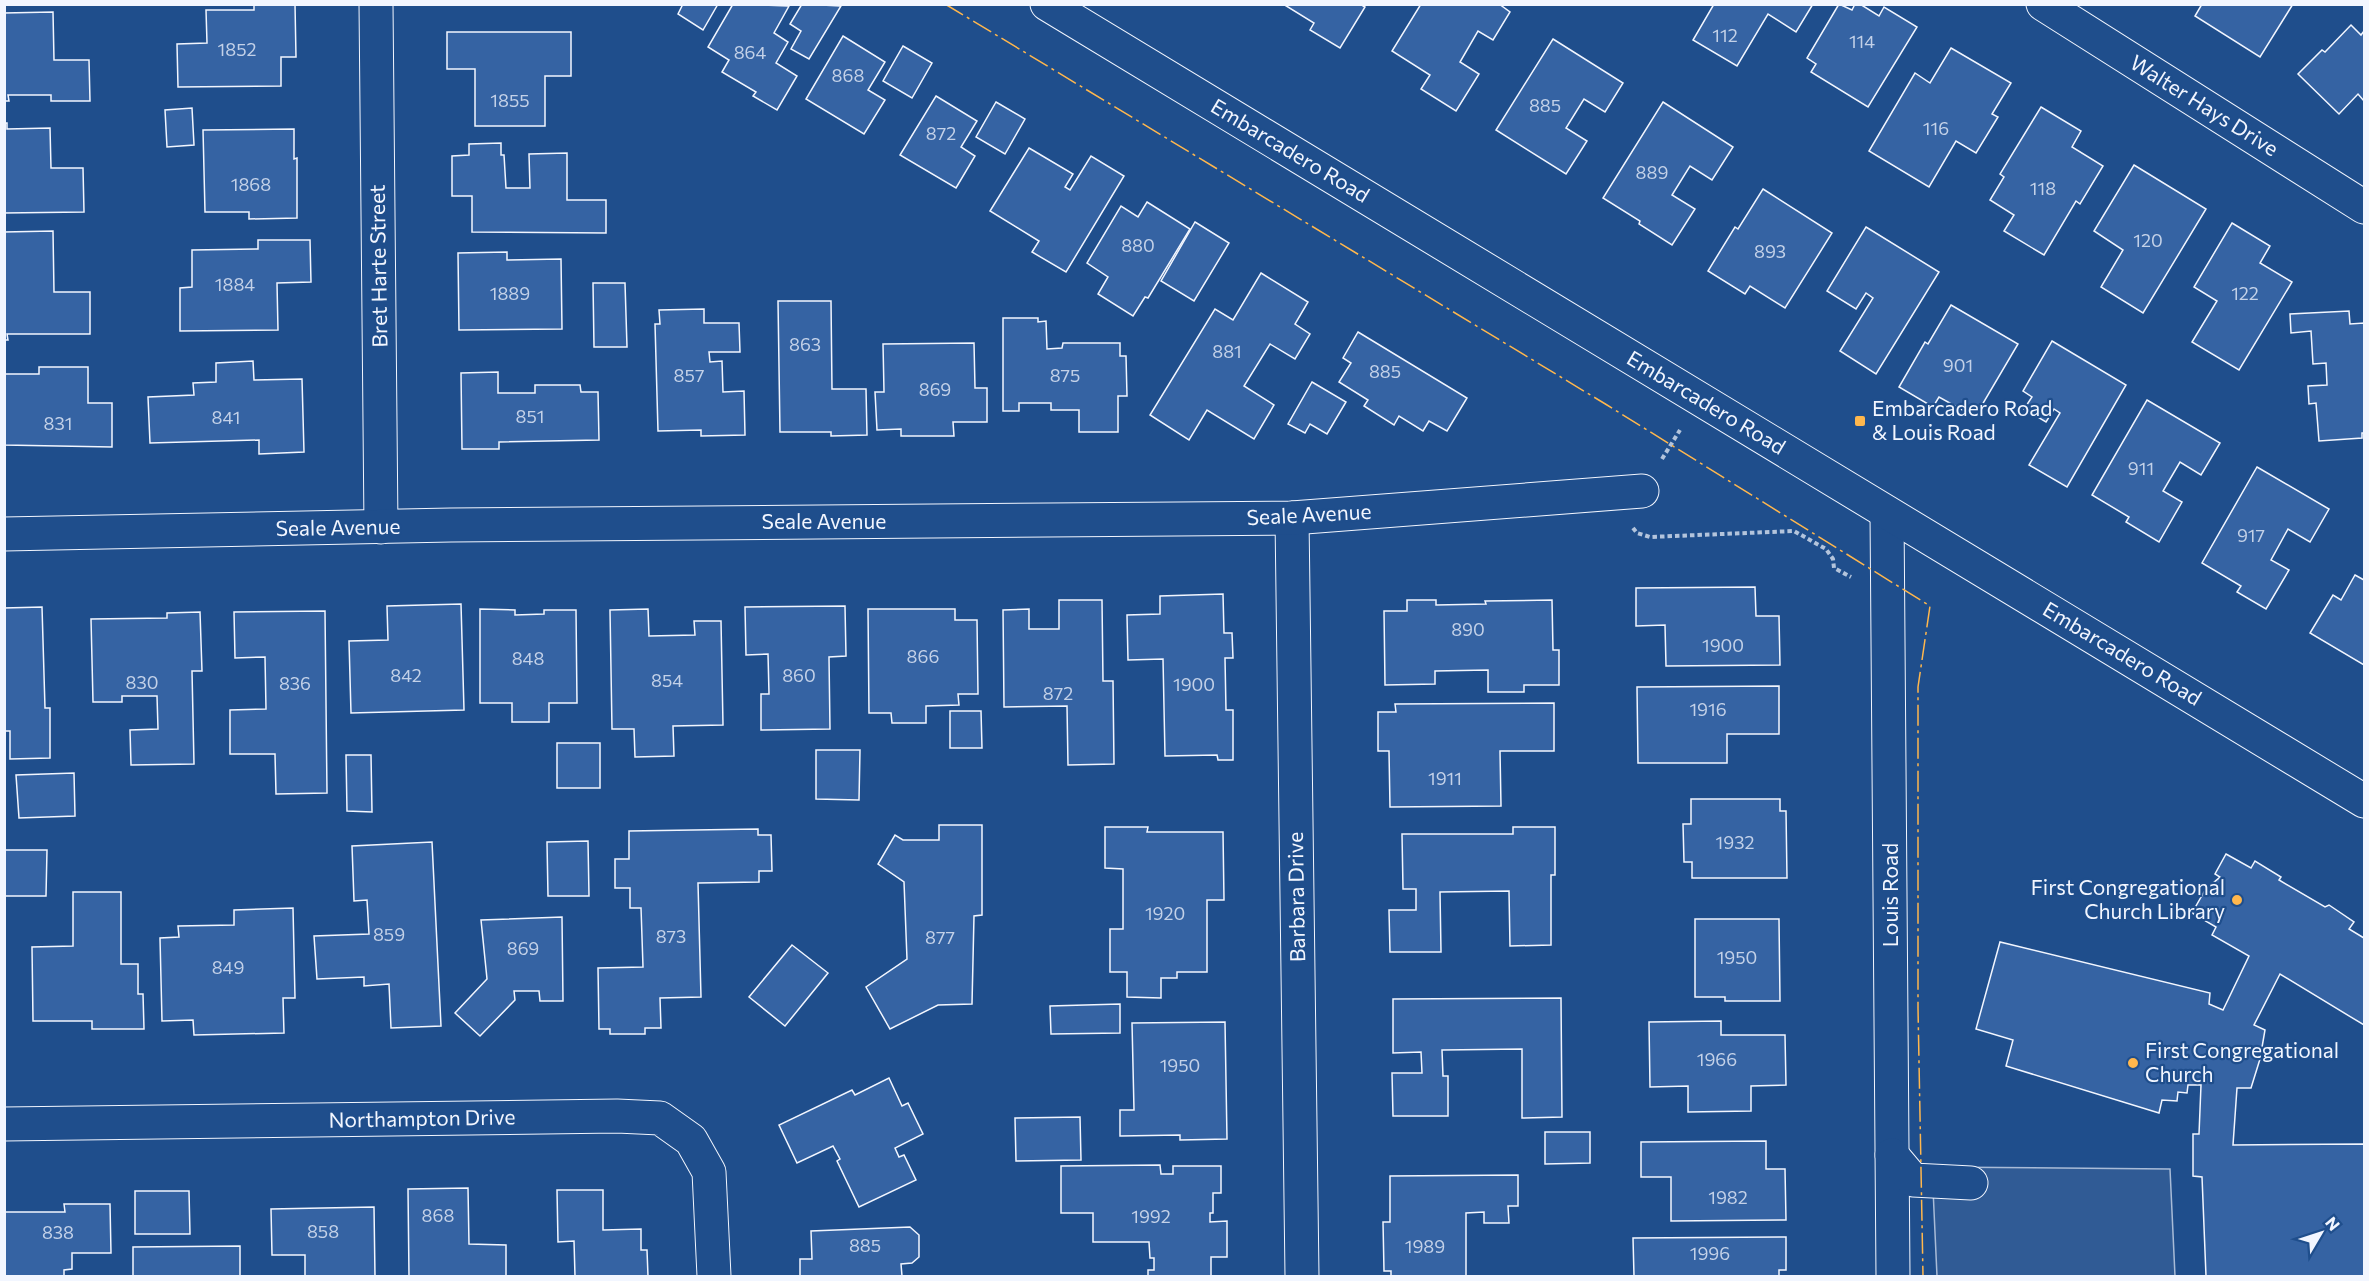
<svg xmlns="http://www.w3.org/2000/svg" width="2369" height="1281" font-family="Commissioner,sans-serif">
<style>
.built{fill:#305b95;stroke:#a8bbd7;stroke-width:1.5}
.building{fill:#3563a3;stroke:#f2f6ff;stroke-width:1.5}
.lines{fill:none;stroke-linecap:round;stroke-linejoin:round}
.minor-casing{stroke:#f2f6ff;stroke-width:35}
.major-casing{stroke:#f2f6ff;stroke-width:35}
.path{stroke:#b3c4dc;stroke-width:4;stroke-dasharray:4.5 3;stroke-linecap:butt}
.minor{stroke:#1f4e8c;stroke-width:33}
.major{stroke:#1f4e8c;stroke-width:33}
.power{stroke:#ffb74d;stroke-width:1.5;stroke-dasharray:21 4.5 3 4.5;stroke-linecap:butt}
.poi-dot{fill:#ffb74d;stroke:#1f4e8c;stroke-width:2}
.labels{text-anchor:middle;stroke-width:4.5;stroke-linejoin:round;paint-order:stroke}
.number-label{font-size:18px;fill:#c3d1e8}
.street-label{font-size:21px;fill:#f2f6ff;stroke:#1f4e8c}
.poi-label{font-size:21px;fill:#f2f6ff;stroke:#1f4e8c;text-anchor:start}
</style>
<rect width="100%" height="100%" fill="#1f4e8c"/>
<path class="built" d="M1932 1167 2170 1169 2175 1276H1937Z"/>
<g class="building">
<path d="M254 4H295L296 57H281V86L178 87 177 44 207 43 206 10H254Z"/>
<path d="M683 4H718L703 30 678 14Z"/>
<path d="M733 4 789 6 774 33 788 42 776 63 797 76 777 110 753 96 756 92 722 72 729 60 708 47Z"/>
<path d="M802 4 841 6 809 59 791 49 801 31 790 24Z"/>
<path d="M1283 4H1360L1365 7 1340 48 1310 30 1314 23Z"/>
<path d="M1421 4H1499L1510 12 1493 40 1478 31 1460 62 1479 74 1456 111 1421 89 1430 75 1392 51Z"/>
<path d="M1714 4H1813L1796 32 1768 14 1737 66 1693 40Z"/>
<path d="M1839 4 1852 10 1855 4H1860L1879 16 1884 7 1917 27 1868 107 1811 72 1816 64 1807 58Z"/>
<path d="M2202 4H2293L2260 57 2195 16Z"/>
<path d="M53 12 54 60H89L90 101H51V95H8L9 101H4V13Z"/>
<path d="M2351 25 2361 35 2364 31V101L2358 94 2339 114 2298 74 2322 50 2325 52Z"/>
<path d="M447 32H571V76H545V126H475V69H447Z"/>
<path d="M843 36 885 62 868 90 885 100 864 134 806 99Z"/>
<path d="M1553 39 1623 83 1605 112 1584 99 1566 128 1587 141 1566 174 1496 130Z"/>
<path d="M903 46 932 63 912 98 883 81Z"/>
<path d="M1951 48 2011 83 1992 114 1998 117 1976 153 1956 141 1929 187 1869 151 1915 73 1930 83Z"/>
<path d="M936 96 977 121 961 147 975 156 956 188 900 155Z"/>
<path d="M996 102 1025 119 1005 154 976 137Z"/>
<path d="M1663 102 1733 147 1712 180 1690 166 1672 195 1695 209 1672 245 1639 224 1640 221 1603 198Z"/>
<path d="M2041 107 2081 131 2072 147 2103 166 2080 204 2076 201 2044 255 2004 231 2014 215 1990 200 2004 177 2000 174Z"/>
<path d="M192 108 194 145 167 147 165 110Z"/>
<path d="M4 123H7V129L50 128 51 168H83L84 212 4 213Z"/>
<path d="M294 129V159L297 158V218L249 219V212H205L203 130Z"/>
<path d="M501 143V155H504L506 188H530L529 154 567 153V200H606V233L472 232V196H452V156L469 155V144Z"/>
<path d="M1029 148 1073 174 1065 187 1070 190 1091 156 1124 176 1066 272 1032 252 1039 241 990 211Z"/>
<path d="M2134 165 2206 209 2143 313 2101 287 2123 250 2094 231Z"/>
<path d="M1763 189 1832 233 1785 308 1750 286 1745 294 1708 271 1735 227 1738 229Z"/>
<path d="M1147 202 1190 229 1148 298 1145 297 1133 316 1098 294 1108 277 1087 263 1121 206 1138 217Z"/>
<path d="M1195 222 1229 243 1194 301 1161 281Z"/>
<path d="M2232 223 2270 246 2260 263 2292 282 2239 370 2192 342 2217 301 2194 287Z"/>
<path d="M1866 227 1939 272 1876 374 1840 351 1873 298 1866 293 1856 309 1827 291Z"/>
<path d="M53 231 54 292H90V334H7L8 340H4V232Z"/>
<path d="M258 240H310L311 282 277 283 278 330 180 331V288L192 287V250L258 249Z"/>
<path d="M507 252V260L561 259 562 329 459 330 458 253Z"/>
<path d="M1261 273 1308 302 1295 324 1310 334 1295 359 1270 344 1244 386 1274 405 1254 439 1207 410 1189 440 1150 415 1215 309 1233 320Z"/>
<path d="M593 283H625L627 347H594Z"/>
<path d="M778 301H831L832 389H866L867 435 831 436V432H780Z"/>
<path d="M1951 305 2018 344 1975 417 1939 397 1933 407 1899 387 1925 342 1928 344Z"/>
<path d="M704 309V323H739L740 352H709L710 362 722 361 723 392 744 391 745 435 701 436V430L658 431 655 324H660L659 310Z"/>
<path d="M2349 311 2350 324 2364 323V433H2362V438L2319 441 2316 403 2309 404 2308 386 2327 385 2326 363 2313 364 2311 331 2291 333 2290 314Z"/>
<path d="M1003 318H1038V322L1046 321 1047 349 1062 348 1063 343H1120V356H1126L1127 396H1118V432H1079V410H1051V403H1019V411H1003Z"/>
<path d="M1358 332 1467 398 1447 431 1429 421 1423 431 1399 416 1394 425 1364 406 1368 400 1339 382 1351 363 1343 358Z"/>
<path d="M2052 341 2126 385 2067 487 2029 465 2060 413 2054 409 2046 422 2024 409 2032 397 2023 391Z"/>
<path d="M974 343 975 388H987V422H953L954 436H901V429L877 430 875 392H884L883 344Z"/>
<path d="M253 361 254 380 302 379 304 452 259 454V440L150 443 148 397 194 395 193 383 216 382V363Z"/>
<path d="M39 367H88V403H112V447L4 445V374H39Z"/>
<path d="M498 372V393H535V385H580L581 392H598L599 440 499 442V449H462L461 373Z"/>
<path d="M1312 382 1346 402 1327 434 1310 424 1305 433 1288 424Z"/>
<path d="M2147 400 2220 443 2201 475 2180 462 2163 491 2182 502 2159 542 2126 522 2129 517 2092 495Z"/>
<path d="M2257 467 2329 509 2310 542 2288 529 2271 560 2289 570 2266 609 2237 592 2241 586 2202 563Z"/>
<path d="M2355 575 2364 580V665L2310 633 2333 595 2341 600Z"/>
<path d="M1755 587 1756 616H1779L1780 665 1666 666 1665 625 1636 626V588Z"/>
<path d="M1223 594 1224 633H1232L1233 658H1225L1226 710H1233V760H1218L1217 755 1165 756 1163 659 1128 660 1127 615 1160 614V596Z"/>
<path d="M1059 600H1102L1103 681H1113L1114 764 1068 765 1067 706 1004 707 1003 610 1029 609V629H1059Z"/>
<path d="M1407 600H1436V605L1486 604 1485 601 1552 600 1553 650H1559V685H1524V692H1488V670L1435 671V684L1385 685 1384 611H1407Z"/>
<path d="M461 604 464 710 351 713 349 641 388 640 387 606Z"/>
<path d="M845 606 846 656 829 657 830 729 761 730V694H769L768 654 746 655 745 607Z"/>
<path d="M42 607 45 708H50V758L10 759V731H4V608Z"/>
<path d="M480 609 515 610V615L544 614V610H576L577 703H549V722H512V703H480Z"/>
<path d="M648 609 649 636 695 635 694 621H721L723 725 673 726 674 756 635 757 634 729H612L610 610Z"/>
<path d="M868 609H955V620H977L978 694H958L959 705 926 706V723H892L891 713H869Z"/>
<path d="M325 611 327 793 276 794 275 754H230V710L266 709 265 657 235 658 234 612Z"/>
<path d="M200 612 202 671H192L194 764 131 765 130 730 158 729 157 696H122V702H93L91 619 167 618V613Z"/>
<path d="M1779 686V734H1727V763H1638L1637 687Z"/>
<path d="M1554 703V751H1500L1501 806 1390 807 1389 751H1378V712H1396L1395 704Z"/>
<path d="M950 711H981L982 748H950Z"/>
<rect x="557" y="743" width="43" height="45"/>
<path d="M816 750H860L859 800 816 799Z"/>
<path d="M346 755H371L372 812 347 811Z"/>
<path d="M74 773 75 816 19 818 16 775Z"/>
<path d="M1691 799H1780V811H1786L1787 878H1692V862H1684L1683 824H1691Z"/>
<path d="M939 825H982V915L974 916 972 1004 938 1005 890 1029 866 987 907 959 904 882 878 864 895 835 903 840H939Z"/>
<path d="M1105 827H1148L1147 832H1223L1224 900H1207V972H1177V978H1161V998L1127 997V972H1110V929H1123V869L1105 868Z"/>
<path d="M1513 827H1555V875H1551V945L1510 946 1509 891 1440 892 1441 952H1390L1389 910H1416V889H1403L1402 834H1513Z"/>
<path d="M758 829V835H771L772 871H759V882L698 883 701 997 660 998 661 1028H645V1034H610V1029H599L598 968 643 967 641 908H630V888H615V859H629V831Z"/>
<path d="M588 841 589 896H548L547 842Z"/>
<path d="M432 842 441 1026 391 1028 389 984 364 986V977L317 979 314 936 369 934 367 900 354 901 352 846Z"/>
<path d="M4 850H47L46 896H4Z"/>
<path d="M2226 854 2251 868 2255 861 2281 877 2279 880 2325 907 2329 905 2354 922 2349 929 2364 938V1025L2280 974 2254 1025 2265 1030 2260 1059 2251 1088H2237L2233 1145 2364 1144V1276H2206L2202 1177 2193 1176V1134H2199L2201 1085H2188L2187 1093 2178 1092 2177 1101 2162 1100 2159 1113 2006 1066 2013 1040 1976 1029 2000 942 2210 993 2209 1004 2223 1010 2249 956 2212 935 2216 927 2192 913 2204 892 2209 894 2212 884 2220 877 2215 874Z"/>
<path d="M73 892H121V964H138V994H143L144 1029H92V1021H33L32 947 73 946Z"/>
<path d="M293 908 295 998H283L284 1033 194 1035 193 1020 162 1021 160 938 179 937 178 926 234 925V910Z"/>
<path d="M562 917 563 1001H540L539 991H514L515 1000 480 1036 455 1013 487 979 481 920Z"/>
<path d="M1695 919H1779L1780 1001H1725V997H1695Z"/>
<path d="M792 945 828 973 785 1026 749 997Z"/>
<path d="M1561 998 1562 1117 1522 1118V1049L1442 1050 1443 1076H1448V1116H1393L1392 1073H1422L1421 1052 1393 1053V999Z"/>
<path d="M1120 1004V1033L1051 1034 1050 1006Z"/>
<path d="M1721 1021V1035H1785L1786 1085 1751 1086V1111L1688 1112V1086L1650 1087 1649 1022Z"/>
<path d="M1225 1022 1227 1139 1180 1140V1135L1120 1136V1110H1134L1132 1023Z"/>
<path d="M889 1078 902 1106 908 1103 923 1134 895 1148 899 1157 904 1155 916 1180 859 1207 837 1161 840 1159 833 1146 797 1163 779 1125 852 1090 855 1095Z"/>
<path d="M1080 1117 1081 1160 1016 1161 1015 1118Z"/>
<path d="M1545 1132H1590V1163L1545 1164Z"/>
<path d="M1766 1141V1169H1785L1786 1220 1671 1221V1177H1641V1142Z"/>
<path d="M1160 1165 1161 1174H1173V1166H1221V1193H1213V1213H1210V1222L1227 1221V1257H1211V1276H1148V1270H1154V1258H1150L1149 1242H1093V1213H1061V1166Z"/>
<path d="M1518 1175V1206H1508L1509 1223H1484V1212L1466 1213V1276H1391V1271H1384L1383 1222H1390V1176Z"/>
<path d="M468 1188 469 1244 506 1245V1276H409L408 1189Z"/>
<path d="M557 1190H603V1230L641 1229V1250H647L648 1276H575L574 1241 558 1242Z"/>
<path d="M135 1191H189L190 1234H135Z"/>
<path d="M64 1204H110L111 1253H72V1269L64 1270V1276H4V1212H65Z"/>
<path d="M374 1207 375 1276H305V1255H272L271 1209Z"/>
<path d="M910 1227 919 1235V1257L912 1263 901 1264 902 1276H800V1259H812L811 1231Z"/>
<path d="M1786 1237V1270H1779V1276H1634L1633 1238Z"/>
<path d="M240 1246V1276H133V1247Z"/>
</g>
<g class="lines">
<defs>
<g id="minor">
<path d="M376 4 381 527"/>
<path d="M2043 4 2364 207"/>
<path d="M1887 513 1893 1276"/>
<path d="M1292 518 1302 1276"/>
<path d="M4 534 451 525 1292 518 1642 491"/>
<path d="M4 1124 617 1116 660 1118 691 1140 709 1172 714 1276"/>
<path d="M1892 1155 1913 1180 1971 1183"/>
</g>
<path id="major" d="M1047 4 2364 801"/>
</defs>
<use href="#minor" class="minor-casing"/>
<use href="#major" class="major-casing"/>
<g class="path">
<path d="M1662 459 1680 430"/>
<path d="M1633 528 1637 533 1650 537 1794 531 1826 549 1833 559 1834 568 1851 577"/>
</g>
<use href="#minor" class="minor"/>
<use href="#major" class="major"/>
<path class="power" d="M945 4 1607 405 1930 606 1918 687V1008L1923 1276"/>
</g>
<g class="poi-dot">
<rect x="1854" y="415" width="12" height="12" rx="3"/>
<circle cx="2237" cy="900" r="6"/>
<circle cx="2133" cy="1063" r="6"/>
</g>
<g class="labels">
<g class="number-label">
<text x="1725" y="42">112</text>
<text x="1862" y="48">114</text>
<text x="237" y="56">1852</text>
<text x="750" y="59">864</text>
<text x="848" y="82">868</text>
<text x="510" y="107">1855</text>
<text x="1545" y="112">885</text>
<text x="1936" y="135">116</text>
<text x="941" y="140">872</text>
<text x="1652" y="179">889</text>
<text x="251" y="191">1868</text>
<text x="2043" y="195">118</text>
<text x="2148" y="247">120</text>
<text x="1138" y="252">880</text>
<text x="1770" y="258">893</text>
<text x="235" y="291">1884</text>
<text x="510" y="300">1889</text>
<text x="2245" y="300">122</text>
<text x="805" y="351">863</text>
<text x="1227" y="358">881</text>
<text x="1958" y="372">901</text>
<text x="1385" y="378">885</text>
<text x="689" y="382">857</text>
<text x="1065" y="382">875</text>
<text x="935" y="396">869</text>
<text x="530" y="423">851</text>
<text x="226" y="424">841</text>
<text x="58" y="430">831</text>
<text x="2141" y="475">911</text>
<text x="2251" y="542">917</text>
<text x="1468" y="636">890</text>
<text x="1723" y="652">1900</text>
<text x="923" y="663">866</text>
<text x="528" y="665">848</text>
<text x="406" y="682">842</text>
<text x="799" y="682">860</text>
<text x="667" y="687">854</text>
<text x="142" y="689">830</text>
<text x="295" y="690">836</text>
<text x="1194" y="691">1900</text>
<text x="1058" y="700">872</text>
<text x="1708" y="716">1916</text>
<text x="1445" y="785">1911</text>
<text x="1735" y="849">1932</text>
<text x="1165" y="920">1920</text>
<text x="389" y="941">859</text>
<text x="671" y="943">873</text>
<text x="940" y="944">877</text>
<text x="523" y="955">869</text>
<text x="1737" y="964">1950</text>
<text x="228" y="974">849</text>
<text x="1717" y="1066">1966</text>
<text x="1180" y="1072">1950</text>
<text x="1728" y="1204">1982</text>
<text x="438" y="1222">868</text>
<text x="1151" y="1223">1992</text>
<text x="323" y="1238">858</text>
<text x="58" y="1239">838</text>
<text x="865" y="1252">885</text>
<text x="1425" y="1253">1989</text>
<text x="1710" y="1260">1996</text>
</g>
<g class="street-label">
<text transform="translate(2204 106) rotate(32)" y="7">Walter Hays Drive</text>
<text transform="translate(1290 151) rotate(31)" y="7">Embarcadero Road</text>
<text transform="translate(379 266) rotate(-91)" y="7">Bret Harte Street</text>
<text transform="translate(1706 403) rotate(31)" y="7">Embarcadero Road</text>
<text transform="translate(1309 515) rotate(-3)" y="7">Seale Avenue</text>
<text x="824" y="529">Seale Avenue</text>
<text transform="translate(338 528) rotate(-1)" y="7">Seale Avenue</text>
<text transform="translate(2122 654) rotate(31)" y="7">Embarcadero Road</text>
<text transform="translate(1891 895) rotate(-90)" y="7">Louis Road</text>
<text transform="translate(1297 897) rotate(-91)" y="7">Barbara Drive</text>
<text transform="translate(422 1119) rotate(-1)" y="7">Northampton Drive</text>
</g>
<g class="poi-label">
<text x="1872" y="416">Embarcadero Road<tspan x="1872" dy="24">&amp; Louis Road</tspan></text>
<text x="2225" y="895" text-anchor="end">First Congregational<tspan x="2225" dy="24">Church Library</tspan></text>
<text x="2145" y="1058">First Congregational<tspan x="2145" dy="24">Church</tspan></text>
</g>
</g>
<rect width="2369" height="1281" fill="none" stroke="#f2f6ff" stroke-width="12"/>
<g transform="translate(2321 1233) rotate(51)" stroke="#1f4e8c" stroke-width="4.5" paint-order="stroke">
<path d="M0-4.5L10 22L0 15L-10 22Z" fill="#f2f6ff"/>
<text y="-9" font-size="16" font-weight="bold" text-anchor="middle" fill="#f2f6ff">N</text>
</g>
</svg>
